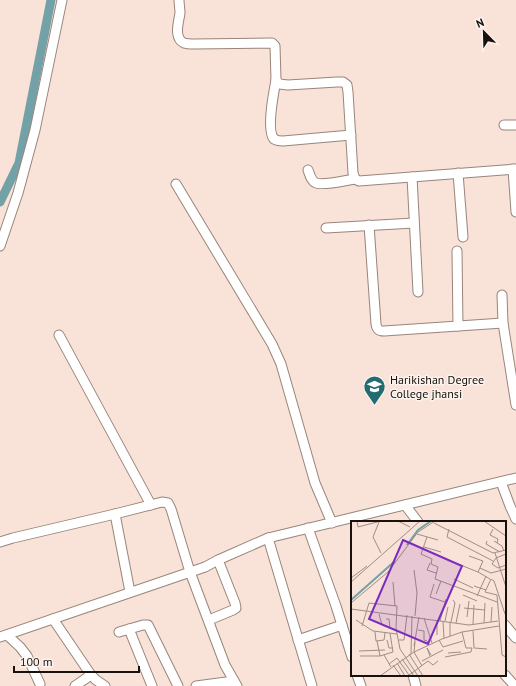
<svg xmlns="http://www.w3.org/2000/svg" width="516" height="686" font-family="'PT Sans',sans-serif">
<style>
.lines{fill:none;stroke-linecap:round;stroke-linejoin:round}
.canal{stroke:#73a1a8;stroke-width:9}
.minor-casing{stroke:#99857a;stroke-width:11}
.minor{stroke:#fff;stroke-width:9}
.labels{text-anchor:middle;stroke-width:3;stroke-linejoin:round;paint-order:stroke}
.poi-label{font-size:12px;fill:#18110d;stroke:#fcf3ee;text-anchor:start}
.inset-river{fill:none;stroke:#73a1a8;stroke-width:2}
.inset-road{fill:none;stroke:#9f8e86;stroke-width:1}
.view{fill:#7b2cbf;fill-opacity:0.15;stroke:#7b2cbf;stroke-width:2}
.inset-edge{fill:none;stroke:#18110d;stroke-width:2}
</style>
<rect width="100%" height="100%" fill="#f9e2d7"/>
<g class="lines">
<path class="canal" d="M0 202 19 163 51 0"/>
<defs>
<g id="minor">
<path d="M179 0C179 4 180 9 180 13 179 21 173 38 184 43 187 44 191 44 194 44L272 43 275 46 276 80 279 84 288 85 337 82H343L347 85 348 92 353 173 355 179 359 181 516 169"/>
<path d="M276 80C274 91 266 130 274 139 277 141 280 141 283 141L351 135"/>
<path d="M504 125H516"/>
<path d="M513 169 516 212"/>
<path d="M308 170C310 175 311 181 316 183 323 186 347 180 355 179"/>
<path d="M458 173 463 237"/>
<path d="M412 177 418 292"/>
<path d="M176 184 272 344 281 364 315 483 332 523"/>
<path d="M369 225 376 324C377 330 379 331 384 331L503 323"/>
<path d="M326 228 414 223"/>
<path d="M0 246 18 193 35 130 62 0"/>
<path d="M457 251 458 326"/>
<path d="M502 295 503 323 516 405"/>
<path d="M59 335 151 505"/>
<path d="M501 482 510 506 516 519"/>
<path d="M405 505 418 522"/>
<path d="M115 514 130 592"/>
<path d="M308 528 336 606 352 657"/>
<path d="M268 538 312 686"/>
<path d="M0 542 13 538 115 514 162 502 168 503 171 509 190 572 225 665 237 686"/>
<path d="M53 619 91 675 96 680 105 686"/>
<path d="M209 620 233 610 236 608 235 603 218 560"/>
<path d="M505 625 516 638"/>
<path d="M129 629 152 686"/>
<path d="M119 632 143 625H148L178 686"/>
<path d="M7 635 20 647 27 656 40 684"/>
<path d="M0 637 205 567 218 560 268 538 516 478"/>
<path d="M298 640 342 625"/>
<path d="M357 675 361 686"/>
<path d="M413 675 416 686"/>
<path d="M505 675 515 686"/>
<path d="M75 686 91 675"/>
<path d="M196 686 234 681"/>
</g>
</defs>
<use href="#minor" class="minor-casing"/>
<use href="#minor" class="minor"/>
</g>
<defs>
<symbol id="university-pin" viewBox="-11 -11 22 30"><path d="M0 17L-7.5 6A9.5 9.5 0 1 1 7.5 6Z" fill="#206c71" stroke="#fcf3ee"/><path d="M0-5L7-2L0 1L-7-2ZM-4 1L0 2.5L4 1V4Q0 6-4 4Z" fill="#fff"/></symbol>
</defs>
<g fill-rule="evenodd">
<use href="#university-pin" x="362" y="374" width="25" height="34"/>
</g>
<g class="labels">
<g class="poi-label">
<text x="390" y="384">Harikishan Degree<tspan x="390" dy="14">College jhansi</tspan></text>
</g>
</g>
<g transform="translate(351 521)">
<rect width="155" height="155" fill="#f9e2d7"/>
<path class="inset-river" d="M56 24 67 9 80 0M0 79 44 40"/>
<path class="inset-road" d="M6 0 7 6 30 0M47 0 59 6M133 0 155 15M28 1 22 16 30 32M83 2 142 32 155 29M98 8 96 16 142 40M142 8 139 14 147 18 146 22M66 13 87 19M76 16 70 33 81 38 80 43 87 46 84 58 146 81M136 20 135 23 149 31M143 20 151 25 153 30M73 26 90 31M144 32 155 66M155 33 145 37 141 43 147 47 155 44M118 35 132 40 127 51 139 58M97 39 127 51M79 42 76 49 85 52M129 47 140 52 155 48M63 49 66 72 64 95M0 57 16 45M103 58 122 67M0 61 69 0M42 61 44 85M83 63 79 76 94 81M123 65 135 69M85 73 90 60M112 74 126 80M126 75 135 55M0 82 37 51 67 11 84 0M113 87 134 89M0 88 118 104 147 100M28 93 31 104 45 109M154 93 143 60 140 58 134 71 146 74 151 134 155 136M116 96 118 80M73 97 81 122M35 98H38L39 107M5 99 22 110 46 113M86 99V114M89 100 95 78M92 100 93 117M94 100 97 86M99 101V115M100 101 104 82 102 79M140 101 141 86M105 102 109 83M133 102 134 82M122 103 123 84M11 105 18 82 46 85 45 107 49 128 67 155M67 109 73 110V119L76 120 78 124M122 110 123 127 136 128M24 111 25 120 33 119 34 112M111 111 115 127H121M36 119 38 127H42M48 119H53L56 94M88 119 92 126 112 120M26 120 29 135M64 121 63 131 71 145M63 125 68 96M8 130 34 129M97 132 110 131M58 133 72 155M60 133 61 95M33 134 40 146M9 135H29L42 131 39 112M79 135 76 127 80 134M94 136 120 131 121 127M51 138 63 155M71 140 92 129M46 142 54 155M38 143 46 137 58 154M42 144 50 155M29 155 63 131 91 118 111 111 148 105M57 155 77 140 82 144 87 140"/>
<path class="view" d="M52 19 111 45 77 123 18 98Z"/>
<rect width="155" height="155" class="inset-edge"/>
</g>
<g transform="translate(484 32) rotate(337)" stroke="#fcf3ee" stroke-width="3" paint-order="stroke">
<path d="M0-3L7 15L0 10L-7 15Z" fill="#18110d"/>
<text y="-6" font-size="11" font-weight="bold" text-anchor="middle" fill="#18110d">N</text>
</g>
<path d="M14 666v6h125v-6" fill="none" stroke="#18110d" stroke-width="2"/>
<text x="20" y="666" font-size="12" fill="#18110d" stroke="#fcf3ee" stroke-width="3" paint-order="stroke">100 m</text>
</svg>
